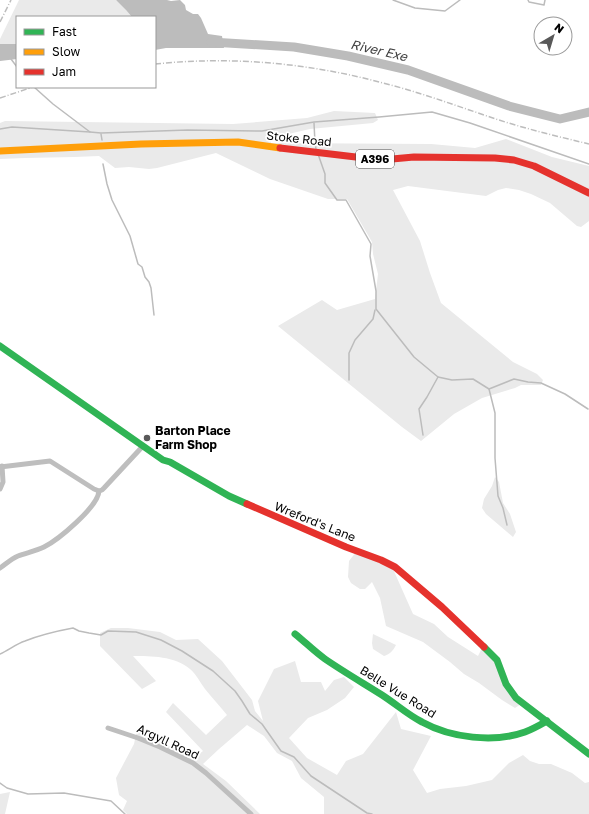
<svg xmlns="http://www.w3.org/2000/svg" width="589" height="814" font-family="'Golos Text',sans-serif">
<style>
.green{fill:#eaeaea}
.water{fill:#bcbcbc}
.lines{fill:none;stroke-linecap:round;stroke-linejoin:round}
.stream{stroke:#bcbcbc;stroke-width:1.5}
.river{stroke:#bcbcbc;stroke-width:9}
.street{stroke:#bebebe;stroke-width:5}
.fast{stroke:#30b455;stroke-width:7}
.slow{stroke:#ff9f0a;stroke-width:7}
.jam{stroke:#e5322d;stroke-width:7}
.rail{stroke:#bdbdbd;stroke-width:1.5;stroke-dasharray:6 2 1 2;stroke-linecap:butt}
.poi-dot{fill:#595959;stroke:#fff;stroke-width:1.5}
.labels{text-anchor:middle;stroke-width:3.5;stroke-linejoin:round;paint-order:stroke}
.shield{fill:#fff;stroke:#4c4c4c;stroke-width:1}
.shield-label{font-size:11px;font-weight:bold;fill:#000}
.street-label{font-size:12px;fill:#000;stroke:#fff}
.poi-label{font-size:12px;font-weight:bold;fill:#000;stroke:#fff;text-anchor:start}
.water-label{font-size:13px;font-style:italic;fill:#404040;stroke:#fff}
</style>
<rect width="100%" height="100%" fill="#fff"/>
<g class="green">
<path d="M19 0H116L126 10 132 17H17V44H0V39Z"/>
<path d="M334 111 375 113 378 120 373 123 310 129 271 138V143L431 144 475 148 506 139 552 157 589 166V221L581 227 577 226 550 203 531 194 519 190 506 188 498 190 486 196 408 186 393 190 420 241 430 273 441 303 513 362 537 374 543 380 541 385H521L515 388 482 398 454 414 421 441 402 427 278 326 322 300 337 310 375 299 378 274 373 254 372 242 347 199H328L270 179 216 153 157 168 149 169 129 167 115 168 99 156C66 158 33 157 0 159V123L5 121 233 124 307 118Z"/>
<path d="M495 477 499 482 503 503 510 514 516 532 513 537 486 514 482 508 484 499 492 486Z"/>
<path d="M356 552 393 569 413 614 434 624 448 637 478 656 482 648 493 659 521 704 515 708 502 700 479 683 464 674 450 662 423 642 386 626 380 598 372 582 365 589H360L351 583 348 577 349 561Z"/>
<path d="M111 628H128L160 632 176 640 198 639 222 661 252 700 255 711 263 721 258 701 274 669 295 661 301 682H321L325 691 334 680 344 677 354 687 345 698 327 710 308 718 289 738 307 758 337 775 346 761 363 754 396 712 401 729 431 736 413 770 427 793 440 789 466 786 492 780 509 763 523 755 530 761 539 764H551L572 773 585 783 589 782V814H324V797L301 778 292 761 277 753 264 736 247 725 219 749 203 764 226 781 260 814H127L123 810 127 801 119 795 116 778 134 744 137 730 194 758 203 751 166 712 173 703 206 735 227 715C220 706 212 698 205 689 200 682 196 674 190 669 175 656 151 656 133 656L156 681 142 689 100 646V633Z"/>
<path d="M373 634 396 645C393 651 390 654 384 656L373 649 372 643Z"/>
<path d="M10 792 5 814H0V794Z"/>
</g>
<g class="water">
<path d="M116 0H167L171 1 180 0 185 5 186 10 193 14H198L201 18 208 34 222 36 224 48H166L155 50V17H132L126 10Z"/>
<path d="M0 44H17V59L0 61Z"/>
</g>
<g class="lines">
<g class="stream">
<path d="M393 0 415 8 445 11 460 0"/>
<path d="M528 0 529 2 544 5 545 0"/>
<path d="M11 59 17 67"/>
<path d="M34 87 53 104 90 132"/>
<path d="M314 123 315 143 316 149"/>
<path d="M0 129 12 127 90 132 101 133 188 130 262 131 314 122 379 117 432 112 470 123 589 164"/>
<path d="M101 134 102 140"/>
<path d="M318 154 325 174V183L337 200H346L371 244 370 256 376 291V309L414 357 438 377 452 380 473 379 489 389 495 413V458L498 496 503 508 507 525"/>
<path d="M103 164 107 184 112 200 130 236 138 264 142 267 145 277 149 282 151 288 154 315"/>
<path d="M349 380V353L355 340 373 319 375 310"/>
<path d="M489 389 514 379 528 382 541 383 565 394 588 409"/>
<path d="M423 435 419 409 427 397 438 377"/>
<path d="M0 654C9 650 16 644 25 641 40 635 57 631 73 628L79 631 89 633 101 635 108 631 136 632 161 640 182 651 213 671 235 691 242 701 250 714 262 724 281 751 294 757 311 776 367 813 372 814"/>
<path d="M0 783 7 788 28 794 64 793 111 801 125 814"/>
</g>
<path class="river" d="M211 42 294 47 348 56 408 70 509 106 560 119 589 112"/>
<g class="street">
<path d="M0 467 50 461 94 489 99 491 102 490 104 488 143 446"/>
<path d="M0 489 3 482 2 466"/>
<path d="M0 568C6 564 11 559 18 556 26 553 36 551 44 547 58 540 98 507 99 491"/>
<path d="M108 728 138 738 160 747 193 763 206 773 251 814"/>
</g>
<g class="fast">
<path d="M0 346 163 460 170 462 229 496 247 504"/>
<path d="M295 634C305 642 315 652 325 659 344 672 363 683 382 695 396 704 408 715 422 722 451 738 494 743 525 732 533 729 540 725 547 721"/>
<path d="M484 647 497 660 506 684 516 698 589 754"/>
</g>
<path class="slow" d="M0 151 141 144 238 142 280 148"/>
<g class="jam">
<path d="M280 148 381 160 414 157 495 158 514 160 534 166 589 193"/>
<path d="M247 504 346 547 381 560 395 567 442 607 484 647"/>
</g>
<g class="rail">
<path d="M0 22 11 0"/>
<path d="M155 64C232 56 309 63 383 83 419 92 454 105 490 117 522 128 556 136 589 144"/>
<path d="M0 98 33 87"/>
</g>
</g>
<circle class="poi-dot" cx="147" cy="438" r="4"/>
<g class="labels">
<rect class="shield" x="356" y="150" width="38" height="18" rx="3"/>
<g class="shield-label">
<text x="375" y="163">A396</text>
</g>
<g class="street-label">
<text transform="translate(299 139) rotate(6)" y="4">Stoke Road</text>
<text transform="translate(315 522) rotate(22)" y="4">Wreford's Lane</text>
<text transform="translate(398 692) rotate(32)" y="4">Belle Vue Road</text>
<text transform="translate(168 742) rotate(25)" y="4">Argyll Road</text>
</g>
<g class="poi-label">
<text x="155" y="435">Barton Place<tspan x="155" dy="14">Farm Shop</tspan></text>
</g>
<g class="water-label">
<text transform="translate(379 50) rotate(13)" y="5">River Exe</text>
</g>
</g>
<rect x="16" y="16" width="140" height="72" fill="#ffffff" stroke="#999999"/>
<rect x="24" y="29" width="20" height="6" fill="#30b455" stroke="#999999"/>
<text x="52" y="36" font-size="12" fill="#000000">Fast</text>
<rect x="24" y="49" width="20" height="6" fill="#ff9f0a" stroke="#999999"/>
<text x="52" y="56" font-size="12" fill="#000000">Slow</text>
<rect x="24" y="69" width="20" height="6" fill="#e5322d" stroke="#999999"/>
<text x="52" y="76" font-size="12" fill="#000000">Jam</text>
<g transform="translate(553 36) rotate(38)"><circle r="19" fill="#ffffff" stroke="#999999"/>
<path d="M0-3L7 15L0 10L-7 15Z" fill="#595959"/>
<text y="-6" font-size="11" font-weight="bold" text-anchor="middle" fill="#000000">N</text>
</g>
</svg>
